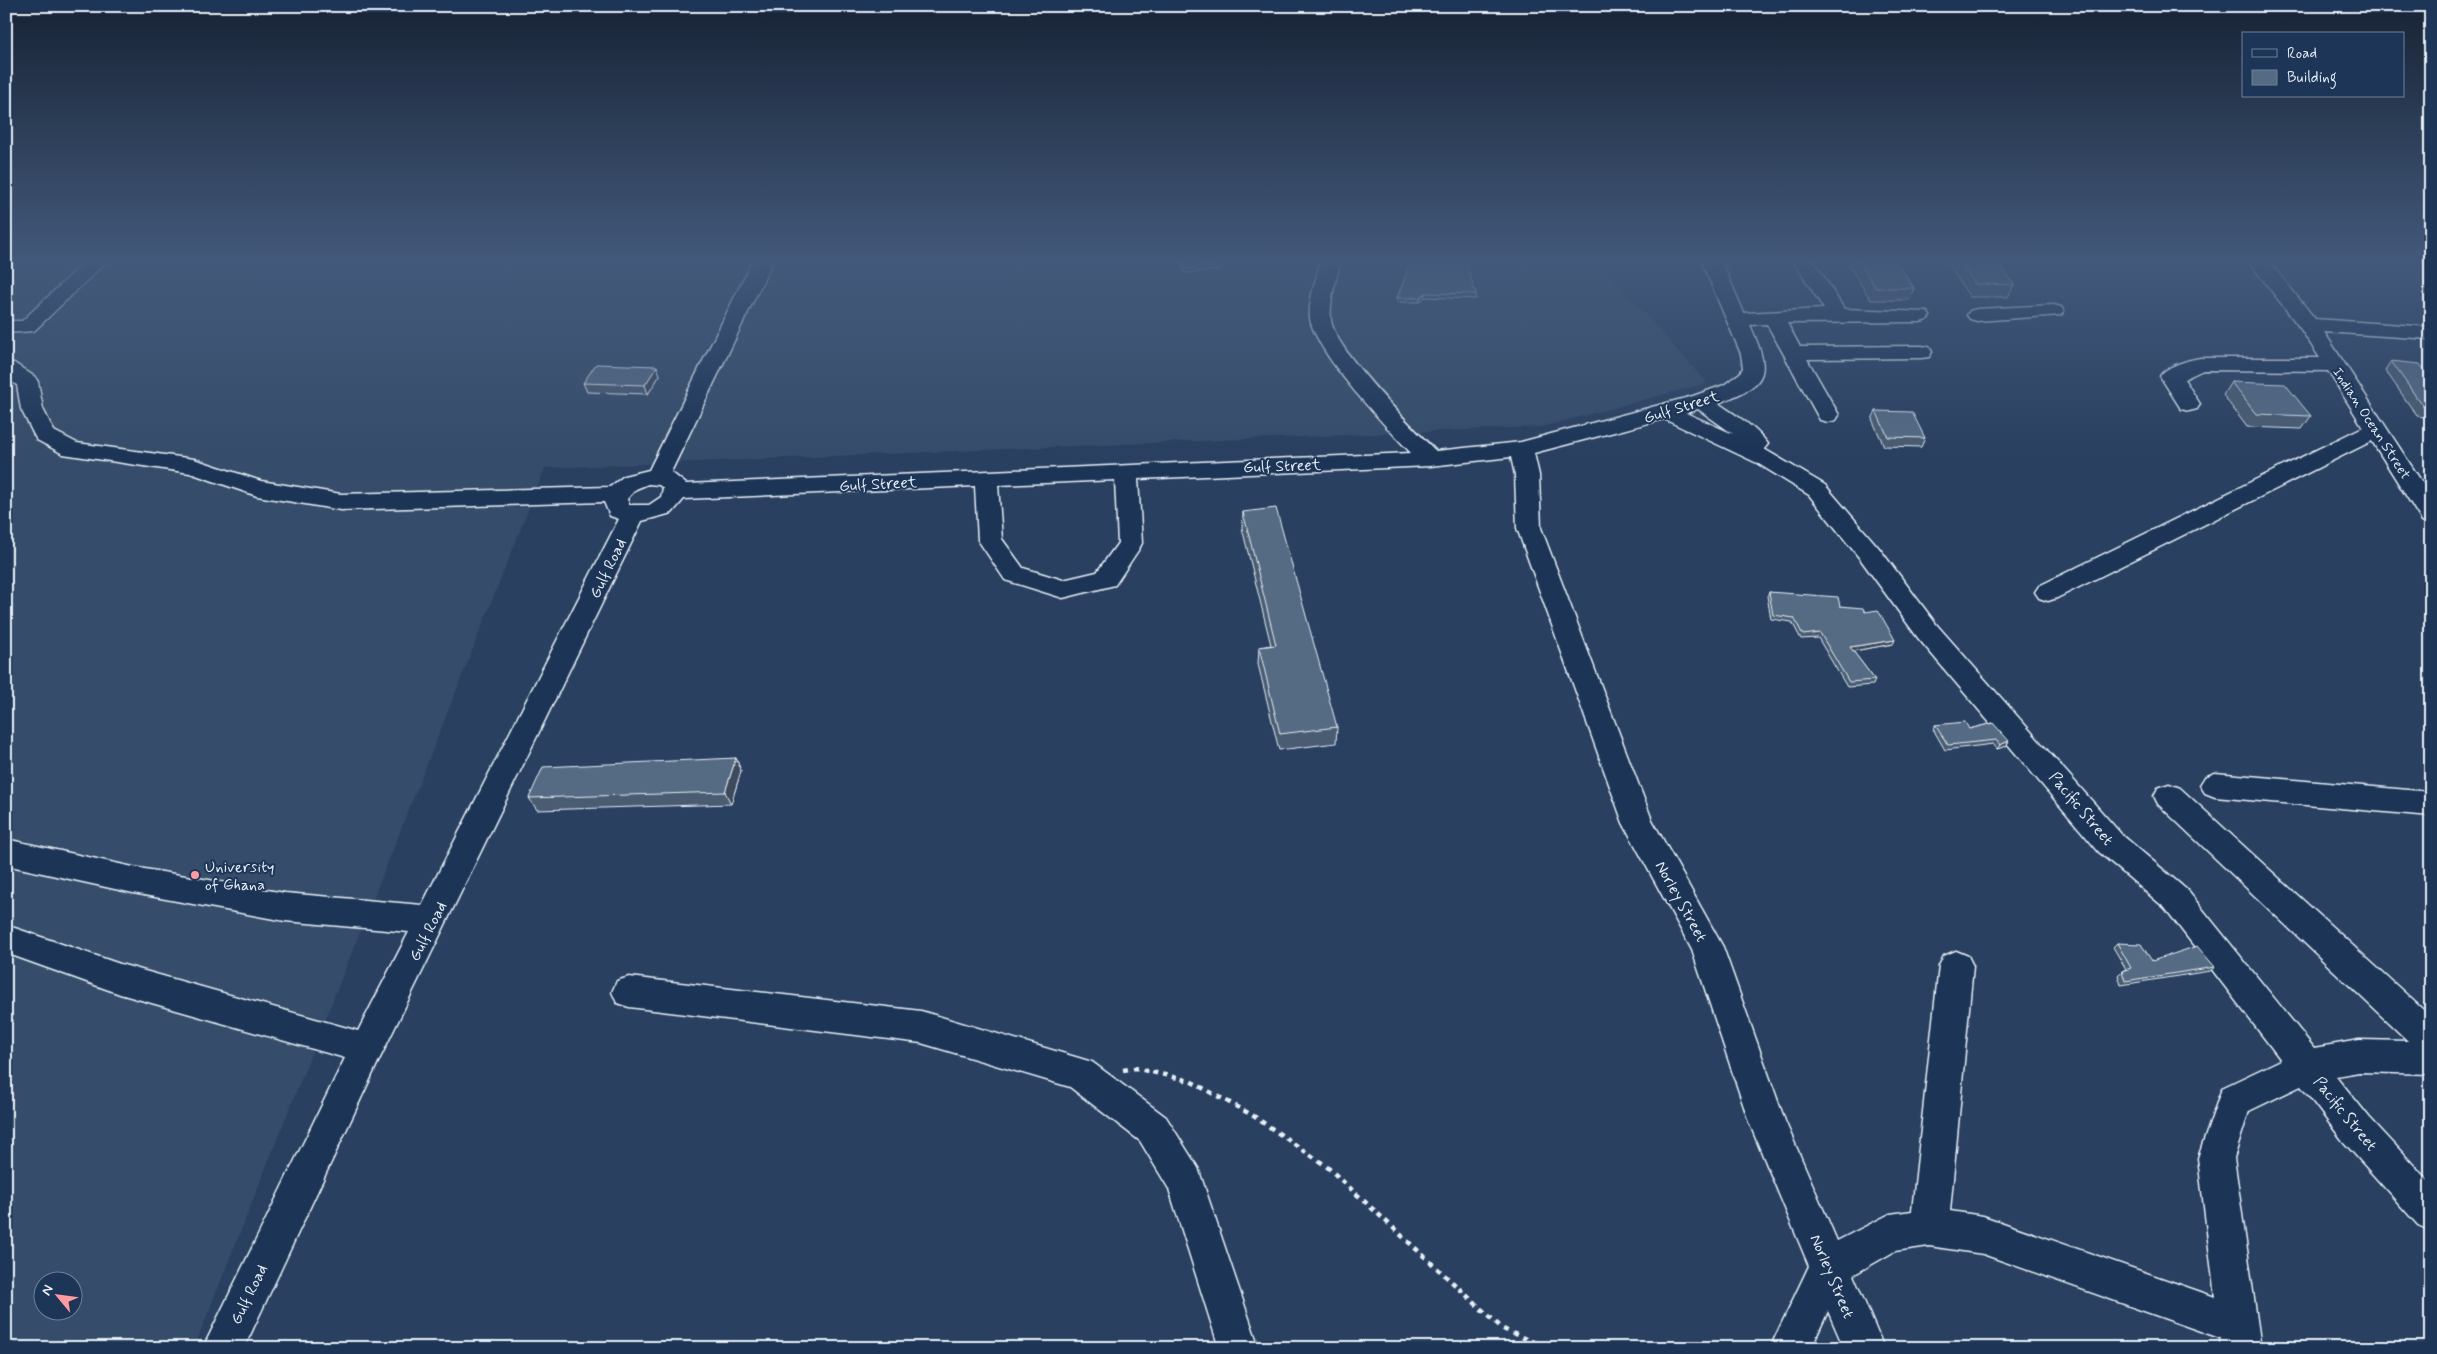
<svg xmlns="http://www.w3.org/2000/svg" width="2437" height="1354" font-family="Mynerve,sans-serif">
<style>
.built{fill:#364d6b;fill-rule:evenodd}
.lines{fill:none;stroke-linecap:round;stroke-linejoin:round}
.minor-casing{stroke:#e8f1f8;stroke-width:3}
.path{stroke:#e8f1f8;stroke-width:4.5;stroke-dasharray:5 5;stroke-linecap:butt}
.minor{fill:#1d3557;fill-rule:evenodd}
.wall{fill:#495b71;stroke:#e8f1f8}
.shaded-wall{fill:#3c4a5c;stroke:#e8f1f8}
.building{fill:#556a83;stroke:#e8f1f8}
.poi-dot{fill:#ff9aa2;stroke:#1d3557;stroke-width:2}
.labels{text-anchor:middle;stroke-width:4;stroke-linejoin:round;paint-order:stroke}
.far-street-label{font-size:14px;fill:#e8f1f8;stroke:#1d3557}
.street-label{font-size:16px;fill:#e8f1f8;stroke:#1d3557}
.poi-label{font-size:16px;fill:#e8f1f8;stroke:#1d3557;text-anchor:start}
</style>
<rect width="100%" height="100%" fill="#294061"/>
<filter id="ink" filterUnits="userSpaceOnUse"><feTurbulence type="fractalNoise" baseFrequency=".02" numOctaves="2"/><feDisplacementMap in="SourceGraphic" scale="10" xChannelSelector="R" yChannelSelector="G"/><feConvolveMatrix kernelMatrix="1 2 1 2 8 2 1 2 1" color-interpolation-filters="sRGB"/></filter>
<g filter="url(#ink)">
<path class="built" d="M6 260H1596L1707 383 1541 427 545 468 194 1348H6ZM42 1282H72V1312H42Z"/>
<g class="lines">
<defs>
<g id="minor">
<path d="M87 260H108L34 331 6 333V321H22Z"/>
<path d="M753 260H773L671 472 686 484 1411 453C1382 422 1324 363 1311 323 1306 306 1317 277 1321 260H1341C1336 280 1329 300 1331 320 1334 350 1413 428 1436 451L1521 442 1693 396 1724 385 1740 373 1743 368 1741 354 1701 260H1721L1744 313 1824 309 1793 260H1813L1844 309 1927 312 1930 316 1927 320 1920 322 1787 323 1800 347 1921 346 1929 347 1932 352 1929 357 1921 358 1807 359 1839 415 1836 420 1828 422 1820 420 1767 324 1750 325C1771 373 1770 384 1718 403 1735 415 1755 426 1768 444L1764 449 1825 485 1879 548 1936 624 2121 834 2187 890 2314 1048 2359 1040 2408 1041 2158 804 2154 796 2158 788 2169 784 2180 788 2431 1017V1074L2359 1072 2336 1076 2369 1117 2431 1184V1231L2418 1225 2343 1141 2301 1086 2249 1111 2234 1158 2261 1348H2221L2220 1338 1983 1254 1929 1246 1895 1251 1853 1275 1884 1348H1844L1828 1311 1811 1348H1770L1809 1266 1749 1122 1692 950 1623 823 1517 528 1515 475 1511 457 1430 466 1138 479 1142 543 1139 549 1115 585 1063 598 1005 580 978 540 975 486 684 499 672 513 642 521 379 1060 244 1348H203L345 1058 120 994 6 953V925L120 964 358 1031 409 932 285 921 133 893 6 865V839L133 867 285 893 422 905 619 519 610 516 604 502 341 510 257 496 190 473 63 454 37 440 34 435 21 409 17 385 6 378V362L14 363 35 377 38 382 43 409 54 431 77 443 194 459 261 481 341 494 610 487 624 476 649 470ZM1698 409 1733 434 1686 413ZM1664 419 1757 463 1809 495 1861 560 1918 638 2099 852 2165 908 2281 1060 2222 1088 2198 1158 2215 1297 1983 1216 1950 1211 1973 966 1968 956 1956 951 1944 956 1939 966 1912 1211 1890 1214 1837 1241 1785 1121 1723 947 1652 820 1541 528 1539 475 1534 453ZM1115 480 1118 543 1097 572 1063 580 1023 568 1002 539 998 485ZM648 484 659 485 663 488 661 497 649 505H629L627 499 636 489Z"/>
<path d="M2248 260H2268L2315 319 2431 327V339L2324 332 2431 496V523L2422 521 2372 441 2057 598 2048 601 2039 598 2035 592 2039 586 2363 427 2328 371 2203 370 2184 379 2200 404 2197 409 2189 411 2181 409 2160 376C2167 366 2188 360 2200 358H2320L2300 328Z"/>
<path d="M2054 305 2061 307 2064 311 2061 315 1977 321 1970 319 1967 315 1970 311 1977 309Z"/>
<path d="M2215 773 2431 792V816L2215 797 2205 793 2200 785 2205 777Z"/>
<path d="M629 977 921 1011 1092 1062 1166 1117 1198 1168 1259 1348H1219L1169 1189 1140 1141 1070 1087 921 1043 629 1007 617 1003 612 992 617 981Z"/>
</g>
</defs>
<use href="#minor" class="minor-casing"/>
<path class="path" d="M1123 1070 1135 1068 1190 1081 1252 1115 1325 1165 1503 1329 1547 1348"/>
<use href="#minor" class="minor"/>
</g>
<g class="wall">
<path d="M1180 260H1217L1220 265V270L1185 273Z"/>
<path d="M1851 260H1895L1914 288 1909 300H1871L1849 266Z"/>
<path d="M1945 260H1996L2014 285 2008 297H1970Z"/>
<path d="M1408 270 1476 294V299L1424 297 1420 302H1397V298Z"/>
<path d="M2391 361 2431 379V418L2417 416 2385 370Z"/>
<path d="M660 375 648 394 587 392 583 383Z"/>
<path d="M2231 382 2311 416 2302 429 2247 427 2223 395Z"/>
<path d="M1876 411 1925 438 1921 447 1884 446 1872 419Z"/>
<path d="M1243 512 1337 727 1336 743 1279 750 1258 664 1259 647 1271 645 1242 528Z"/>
<path d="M1769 592 1865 612 1893 644 1853 651 1875 680 1873 685 1847 687 1818 638 1801 639 1792 622 1771 619 1767 596Z"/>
<path d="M1993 723 2006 746 1997 749 1993 744 1945 750 1933 729 1935 725 1969 729Z"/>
<path d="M736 758 741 771 731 804 537 810 529 798Z"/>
<path d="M2117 943 2152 961 2215 967 2210 971 2121 985 2118 975 2122 971 2126 969 2113 947Z"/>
</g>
<g class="shaded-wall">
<path d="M1425 293 1424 297 1420 302V298Z"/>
<path d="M657 366 660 375 648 394 645 385Z"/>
<path d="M1895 640 1893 644 1848 652 1850 647Z"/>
<path d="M2009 741 2006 746 1997 749 2000 745Z"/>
<path d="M736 758 741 771 731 804 725 792Z"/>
</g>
<g class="building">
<path d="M1181 260H1217L1220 265 1185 269Z"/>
<path d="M1415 260H1465L1476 294 1425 293 1420 298H1397L1408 270Z"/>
<path d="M1858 260H1895L1914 288H1876Z"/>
<path d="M1959 260H1996L2014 285 1975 284Z"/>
<path d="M2391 361 2420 364 2431 379V408H2424Z"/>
<path d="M596 364 657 366 645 385 583 383Z"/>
<path d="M2231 382 2285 384 2311 416 2256 414Z"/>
<path d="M1876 411 1912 412 1925 438 1888 437Z"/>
<path d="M1276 508 1337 727 1280 734 1259 647 1276 645 1243 512Z"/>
<path d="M1769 592 1838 597 1840 606 1863 608 1865 612 1878 610 1895 640 1850 647 1875 680 1849 682 1820 633 1803 635 1794 618 1773 615Z"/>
<path d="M1965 722 1969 729 1993 723 2009 741 2000 745 1996 740 1948 745 1935 725Z"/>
<path d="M736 758 725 792 529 798 543 767Z"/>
<path d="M2117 943 2141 944 2152 961 2197 946 2215 967 2125 981 2122 971 2131 968Z"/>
</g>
</g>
<linearGradient id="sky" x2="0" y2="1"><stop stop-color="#172335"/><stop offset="0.58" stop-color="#43597b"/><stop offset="1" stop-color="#43597b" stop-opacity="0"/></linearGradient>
<rect width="2437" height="450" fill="url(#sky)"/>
<circle class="poi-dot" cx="195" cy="875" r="5"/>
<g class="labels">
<g class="far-street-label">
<text transform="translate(2372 423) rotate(57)" y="5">Indian Ocean Street</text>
</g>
<g class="street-label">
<text transform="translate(1681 406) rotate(-17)" y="6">Gulf Street</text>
<text transform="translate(1282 465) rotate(-2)" y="6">Gulf Street</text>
<text transform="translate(878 483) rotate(-3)" y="6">Gulf Street</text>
<text transform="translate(607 568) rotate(-64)" y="6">Gulf Road</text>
<text transform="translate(2082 808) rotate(50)" y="6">Pacific Street</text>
<text transform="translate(1682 901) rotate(61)" y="6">Norley Street</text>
<text transform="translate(427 931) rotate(-63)" y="6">Gulf Road</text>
<text transform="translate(2346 1113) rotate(51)" y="6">Pacific Street</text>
<text transform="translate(1833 1276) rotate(67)" y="6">Norley Street</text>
<text transform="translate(248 1294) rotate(-64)" y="6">Gulf Road</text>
</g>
<g class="poi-label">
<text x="205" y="872">University<tspan x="205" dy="18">of Ghana</tspan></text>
</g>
</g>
<rect width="2437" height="1354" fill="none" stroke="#1d3557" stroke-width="25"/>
<rect x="12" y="12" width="2412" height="1329" fill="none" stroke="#e8f1f8" stroke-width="2" filter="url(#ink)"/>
<rect x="2242" y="32" width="162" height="65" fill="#1d3557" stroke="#6e8097"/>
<rect x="2252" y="49" width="25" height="8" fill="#1d3557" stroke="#6e8097"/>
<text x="2287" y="58" font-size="15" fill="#e8f1f8">Road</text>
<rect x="2252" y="70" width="25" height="15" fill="#556a83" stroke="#6e8097"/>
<text x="2287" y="82" font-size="15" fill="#e8f1f8">Building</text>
<g transform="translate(58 1296) rotate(299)"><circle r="24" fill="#1d3557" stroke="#6e8097"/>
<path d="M0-4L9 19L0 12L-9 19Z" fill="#ff9aa2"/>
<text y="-8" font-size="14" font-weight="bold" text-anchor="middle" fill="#e8f1f8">N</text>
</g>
</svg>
